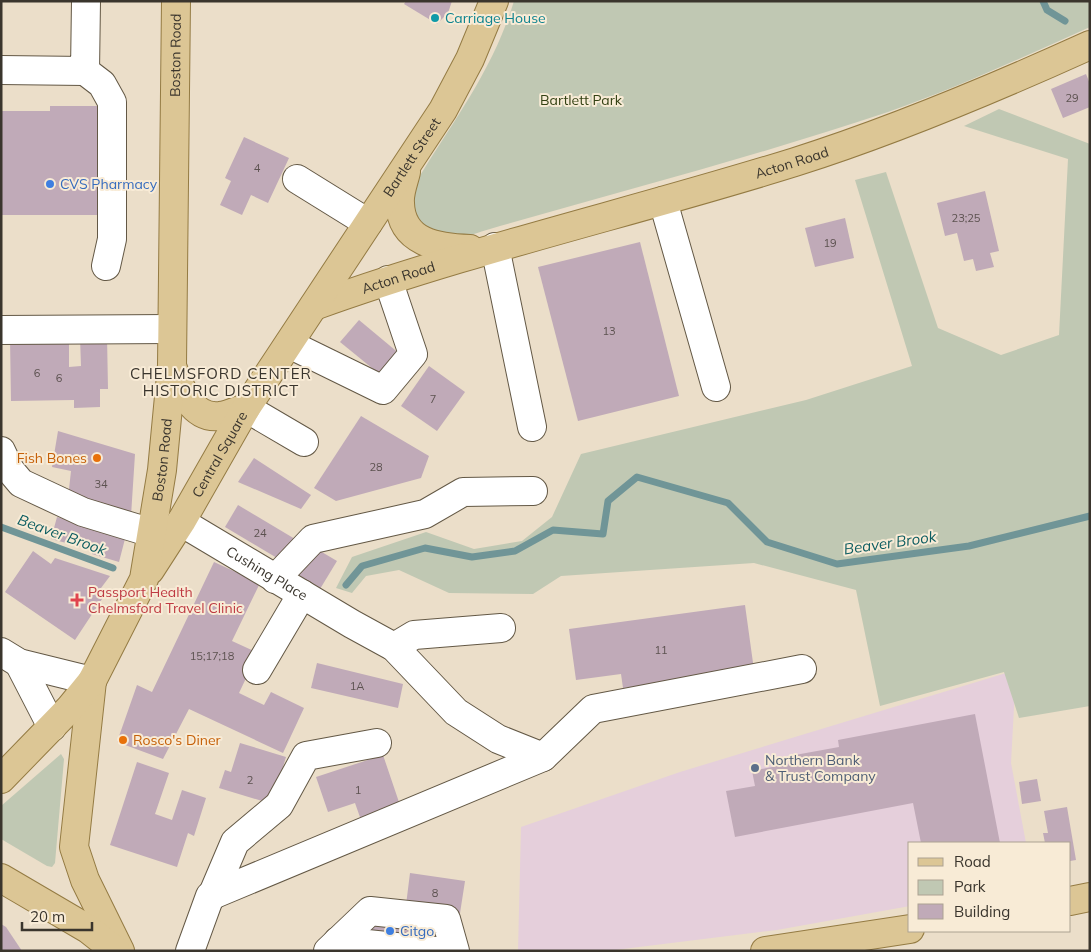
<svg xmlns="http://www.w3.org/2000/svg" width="1091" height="952" font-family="Mulish,sans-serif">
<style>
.commercial{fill:#e5cfdb}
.green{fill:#c0c8b3}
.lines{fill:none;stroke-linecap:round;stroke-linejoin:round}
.stream{stroke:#709597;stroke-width:7}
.building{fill:#c0aab8}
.minor-casing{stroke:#635845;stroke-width:30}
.major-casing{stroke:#947b43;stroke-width:30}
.minor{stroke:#fff;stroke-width:28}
.major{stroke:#dcc695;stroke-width:28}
.culture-dot{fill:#0f9aa8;stroke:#f8ebd6;stroke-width:2}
.shop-dot{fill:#3f7fe0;stroke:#f8ebd6;stroke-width:2}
.food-dot{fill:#e8710a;stroke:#f8ebd6;stroke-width:2}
.health-dot{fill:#e0444e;stroke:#f8ebd6;stroke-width:2}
.service-dot{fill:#5c6f8a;stroke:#f8ebd6;stroke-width:2}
.labels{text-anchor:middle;stroke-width:4;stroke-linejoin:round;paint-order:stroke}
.number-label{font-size:11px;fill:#5c5250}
.culture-label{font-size:14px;fill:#0d838f;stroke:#f8ebd6;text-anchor:start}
.street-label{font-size:14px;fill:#3a352d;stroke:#f8ebd6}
.park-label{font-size:14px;fill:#334113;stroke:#f8ebd6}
.shop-label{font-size:14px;fill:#366cbe;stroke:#f8ebd6;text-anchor:start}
.food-label{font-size:14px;fill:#c56008;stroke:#f8ebd6;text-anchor:end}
.health-label{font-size:14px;fill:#be3a42;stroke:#f8ebd6;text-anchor:start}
.service-label{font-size:14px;fill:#4e5e75;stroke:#f8ebd6;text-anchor:start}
.neighbourhood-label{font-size:15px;letter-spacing:1px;fill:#3a352d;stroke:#f8ebd6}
.water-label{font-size:15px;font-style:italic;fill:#0b5c60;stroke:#f8ebd6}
</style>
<rect width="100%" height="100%" fill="#ebdec9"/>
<path class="commercial" d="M1016 670 1011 763 1026 843H910V906L777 930 615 950 518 951 521 827 680 772Z"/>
<g class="green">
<path d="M514 1H1090V27C1023 57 957 88 888 112 757 156 622 191 490 229 479 232 467 237 456 238 446 239 439 235 431 230 408 214 410 197 421 174 457 116 494 67 514 1Z"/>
<path d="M999 109 1090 144V706L1019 718 1004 672 880 706 856 590 754 563 561 576 533 594 449 593 399 570 366 576 352 593 336 588 352 557 426 532 474 549 522 541 552 517 581 454 806 400 912 366 855 180 886 172 938 328 1001 355 1059 335 1068 159 964 126Z"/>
<path d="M61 754 64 759 55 863 52 867 47 866 1 839V806Z"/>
</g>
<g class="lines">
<g class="stream">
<path d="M1043 1 1047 10 1065 21"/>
<path d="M1 527 113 568"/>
<path d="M346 585 362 566 425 548 472 557 515 551 553 530 603 534 608 501 637 477 728 503 767 542 837 564 969 546 1090 516"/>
</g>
</g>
<g class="building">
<path d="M406 1H452L448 13 437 24 404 4Z"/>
<path d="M1086 74 1090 84V107L1063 118 1051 89Z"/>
<path d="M50 106H106L99 215H1V111H50Z"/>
<path d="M244 137 289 158 268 203 251 195 242 215 220 205 231 181 225 178Z"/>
<path d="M985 191 999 251 990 253 994 267 976 271 973 259 964 261 957 233 945 236 937 203Z"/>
<path d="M845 218 854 258 815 267 805 228Z"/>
<path d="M640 242 679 396 578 421 538 267Z"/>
<path d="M359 320 401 355 383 377 340 342Z"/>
<path d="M107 336 108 389H100V407L74 408V400L11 401 10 338 69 337V367L81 366 80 337Z"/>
<path d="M429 366 465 392 437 431 401 406Z"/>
<path d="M361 416 429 456 421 478 336 501 314 488Z"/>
<path d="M58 431 135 454 131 516 68 498 71 471 52 467Z"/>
<path d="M254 458 311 495 301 509 238 482Z"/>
<path d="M238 505 295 539 282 561 225 527Z"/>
<path d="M57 517 126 535 119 562 92 554 93 550 51 539Z"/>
<path d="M315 548 337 561 320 589 298 576Z"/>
<path d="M33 551 51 564 55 558 110 576 98 592 104 596 75 640 5 592Z"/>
<path d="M214 562 260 583 232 641 258 653 239 693 264 705 271 692 304 708 283 753 189 709 163 759 117 742 137 685 152 692Z"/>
<path d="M745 605 754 670 623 688 621 674 576 680 569 629Z"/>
<path d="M317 663 403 684 398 708 311 688Z"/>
<path d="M975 714 1000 843H921L913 803 735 837 726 791 755 786 752 771 797 762 795 755 839 747 838 740Z"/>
<path d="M240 743 286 757 272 804 219 788 225 770 231 772Z"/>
<path d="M383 755 401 808 361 820 355 803 328 812 316 777Z"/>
<path d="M137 762 169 773 155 814 172 820 182 790 206 798 194 836 188 833 177 867 110 845Z"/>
<path d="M1037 779 1041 801 1022 804 1019 782Z"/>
<path d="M1067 807 1076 860 1070 861V843H1045L1043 833H1048L1044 811Z"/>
<path d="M410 873 465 881 460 913 406 905Z"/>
<path d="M372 916 411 921 408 946 369 942Z"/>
<path d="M1 924 6 927 22 951H1Z"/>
</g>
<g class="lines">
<defs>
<g id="minor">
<path d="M1 70 85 71 86 1"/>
<path d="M85 71 102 84 112 102V239L106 266"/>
<path d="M297 179 368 223"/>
<path d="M663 201 716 387"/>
<path d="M495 247 532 427"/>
<path d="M1 330 172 329"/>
<path d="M289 344 383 390 413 354 388 280"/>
<path d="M246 408 304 442"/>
<path d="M1 451 10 470 21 483 83 512 152 533"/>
<path id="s1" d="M181 522 352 624 394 647 456 712 498 739 543 757"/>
<path d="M275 579 313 539 425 514 463 492 533 491"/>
<path d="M394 647 414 635 501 628"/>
<path d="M1 652 19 663 92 681"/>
<path d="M19 663 52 727"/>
<path d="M257 670 302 594"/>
<path d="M212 896 235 842 279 805 306 756 377 743"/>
<path d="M338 941 435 951"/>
<path d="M190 951 210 896 543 757 593 709 802 669"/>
<path d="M328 951 370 911 446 919 455 951"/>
</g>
<g id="major">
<path d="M406 172C404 181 399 193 400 203 401 243 438 248 470 249"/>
<path id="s2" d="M314 306C472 249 635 212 795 162 896 130 993 89 1090 45"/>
<path d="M172 366C179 386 192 420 220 416 229 415 238 410 246 408"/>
<path id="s3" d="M150 570 181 522 246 408 443 110 470 59 494 1"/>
<path d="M92 681 74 847 85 880 120 951"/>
<path id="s4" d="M1 779 70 708 92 681 144 579 162 470 172 365 176 1"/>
<path d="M1 878 88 929 116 951"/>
<path d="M1070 901 1090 897"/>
<path d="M765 951 910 929"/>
</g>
</defs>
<use href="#minor" class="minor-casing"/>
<use href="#major" class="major-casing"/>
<use href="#minor" class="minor"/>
<use href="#major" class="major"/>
</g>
<circle class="culture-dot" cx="435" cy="18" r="5"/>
<g class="shop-dot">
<circle cx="50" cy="184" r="5"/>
<circle cx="390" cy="931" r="5"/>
</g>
<g class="food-dot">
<circle cx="97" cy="458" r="5"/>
<circle cx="123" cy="740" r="5"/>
</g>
<path class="health-dot" d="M74.5 592.5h5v5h5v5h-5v5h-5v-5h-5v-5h5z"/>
<circle class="service-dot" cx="755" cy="768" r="5"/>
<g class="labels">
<g class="number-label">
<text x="1072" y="102">29</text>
<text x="257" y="172">4</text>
<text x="966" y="222">23;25</text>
<text x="830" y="247">19</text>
<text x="609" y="335">13</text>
<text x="37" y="377">6</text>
<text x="59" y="382">6</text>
<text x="433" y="403">7</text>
<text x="376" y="471">28</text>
<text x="101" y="488">34</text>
<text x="260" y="537">24</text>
<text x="661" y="654">11</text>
<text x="212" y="660">15;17;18</text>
<text x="357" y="690">1A</text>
<text x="250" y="784">2</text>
<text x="358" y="794">1</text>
<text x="435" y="897">8</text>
</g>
<g class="culture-label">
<text x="445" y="23">Carriage House</text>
</g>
<g class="street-label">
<text dy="5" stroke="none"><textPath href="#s4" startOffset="774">Boston Road</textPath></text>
<text dy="5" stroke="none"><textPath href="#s3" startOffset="489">Bartlett Street</textPath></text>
<text dy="5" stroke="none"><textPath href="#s2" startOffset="499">Acton Road</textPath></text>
<text dy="5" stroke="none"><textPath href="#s2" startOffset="89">Acton Road</textPath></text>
<text dy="5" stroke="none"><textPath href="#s3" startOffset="135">Central Square</textPath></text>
<text dy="5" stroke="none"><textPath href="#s4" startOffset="369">Boston Road</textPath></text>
<text dy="5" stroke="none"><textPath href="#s1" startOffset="100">Cushing Place</textPath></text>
</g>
<g class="park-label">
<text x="581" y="105">Bartlett Park</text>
</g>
<g class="shop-label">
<text x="60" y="189">CVS Pharmacy</text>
<text x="400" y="936">Citgo</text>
</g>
<g class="food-label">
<text x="87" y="463">Fish Bones</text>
<text x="133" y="745" text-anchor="start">Rosco's Diner</text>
</g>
<g class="health-label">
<text x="88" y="597">Passport Health<tspan x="88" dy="16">Chelmsford Travel Clinic</tspan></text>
</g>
<g class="service-label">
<text x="765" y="765">Northern Bank<tspan x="765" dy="16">&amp; Trust Company</tspan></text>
</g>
<g class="neighbourhood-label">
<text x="221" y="379">CHELMSFORD CENTER<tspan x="221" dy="17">HISTORIC DISTRICT</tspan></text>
</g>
<g class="water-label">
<text transform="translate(62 535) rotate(20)" y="5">Beaver Brook</text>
<text transform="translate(890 543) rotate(-8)" y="5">Beaver Brook</text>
</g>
</g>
<rect width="1091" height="952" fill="none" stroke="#3a352d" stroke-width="5"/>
<rect x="908" y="842" width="162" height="90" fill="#f8ebd6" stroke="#aca292"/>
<rect x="918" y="858" width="25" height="8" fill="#dcc695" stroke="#aca292"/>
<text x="954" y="867" font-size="15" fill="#3a352d">Road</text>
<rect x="918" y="880" width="25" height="15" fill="#c0c8b3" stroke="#aca292"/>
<text x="954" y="892" font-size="15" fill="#3a352d">Park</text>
<rect x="918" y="904" width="25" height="15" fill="#c0aab8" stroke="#aca292"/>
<text x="954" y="917" font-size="15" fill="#3a352d">Building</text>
<path d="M22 922v8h70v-8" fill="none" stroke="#3a352d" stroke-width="2.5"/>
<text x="30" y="922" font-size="15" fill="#3a352d" stroke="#f8ebd6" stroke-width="4" paint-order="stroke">20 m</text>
</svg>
